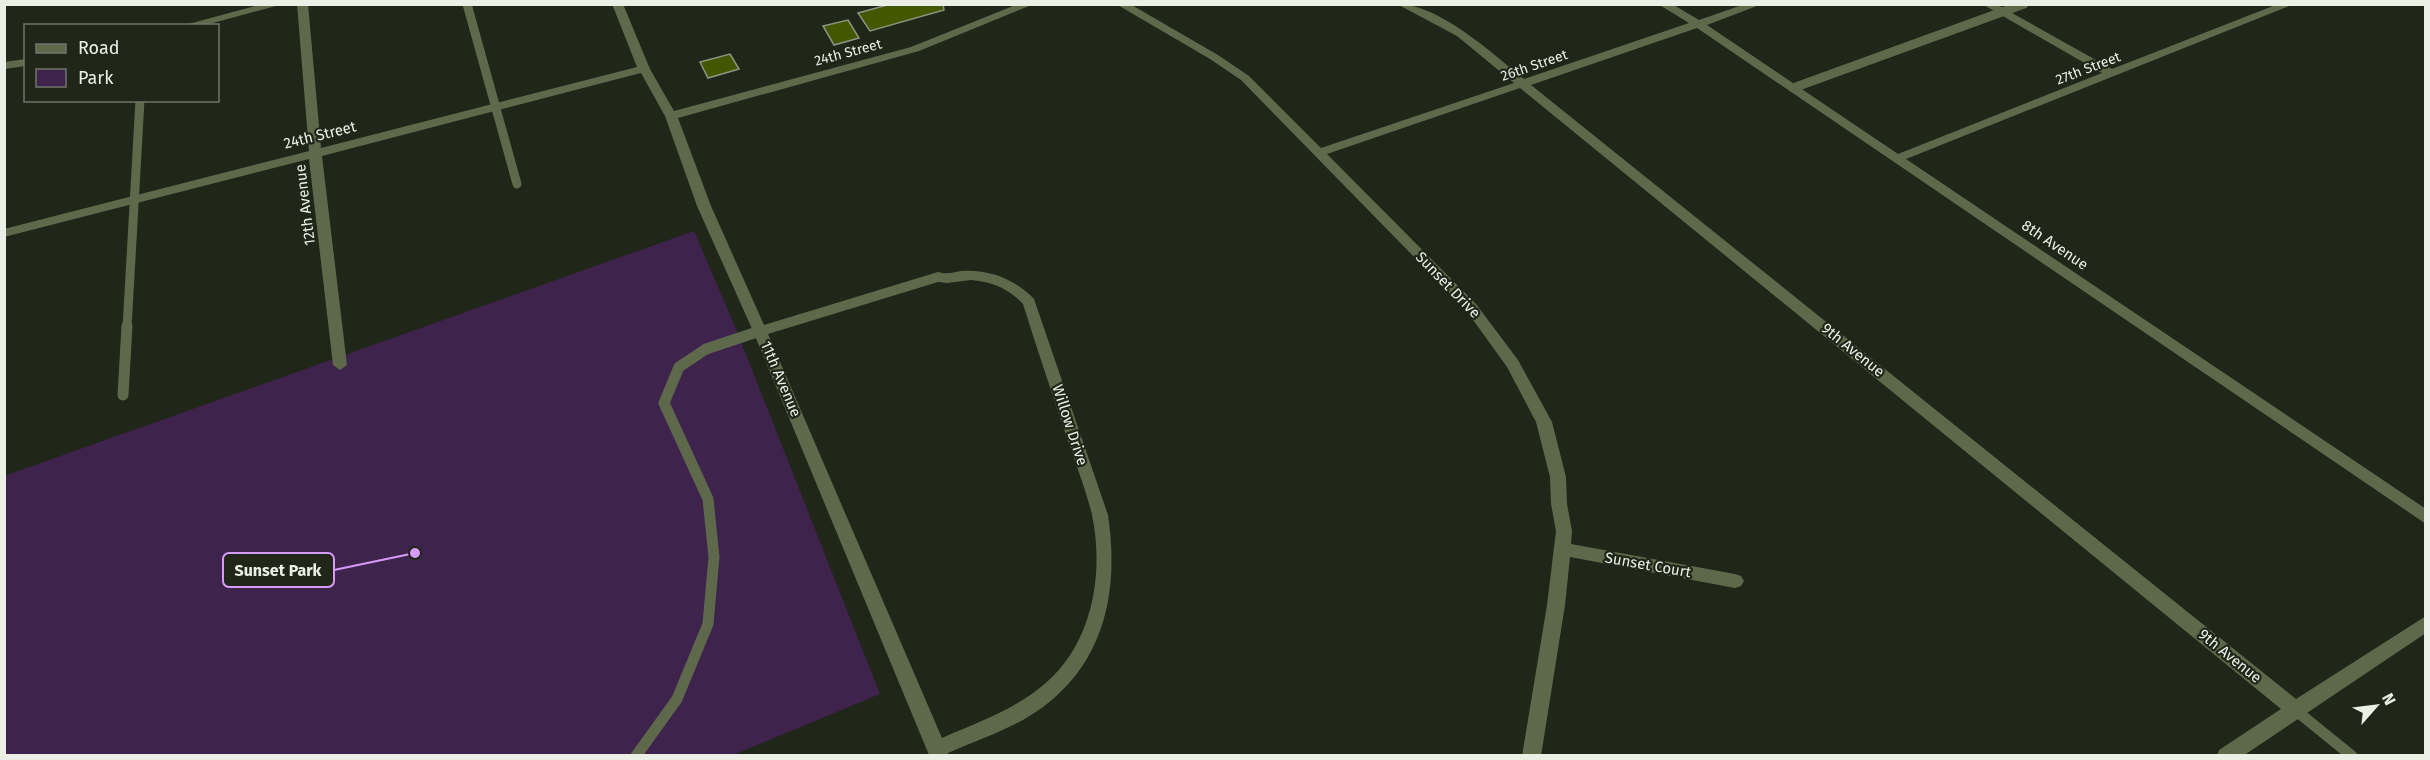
<svg xmlns="http://www.w3.org/2000/svg" width="2430" height="760" font-family="'Fira Sans',sans-serif">
<style>
.green{fill:#3e234d}
.building{fill:#415801;stroke:#8c9382;stroke-width:1.5}
.lines{fill:none;stroke-linecap:round;stroke-linejoin:round}
.service-far1{stroke:#5e694b;stroke-width:9}
.service{stroke:#5e694b;stroke-width:11}
.minor{fill:#5e694b;fill-rule:evenodd}
.labels{text-anchor:middle;stroke-width:4.5;stroke-linejoin:round;paint-order:stroke}
.far-street-label{font-size:14px;fill:#ebefe6;stroke:#202618}
.street-label{font-size:15px;fill:#ebefe6;stroke:#202618}
.leader{fill:none;stroke:#d69bf9;stroke-width:2}
.callout-dot{fill:#d69bf9;stroke:#202618;stroke-width:2}
.callout{fill:#202618;stroke:#d69bf9;stroke-width:2}
.callout-label{font-size:16px;text-anchor:middle;font-weight:bold;fill:#ebefe6}
</style>
<rect width="100%" height="100%" fill="#202618"/>
<path class="green" d="M694 231 734 324 880 694 733 755H5L4 476Z"/>
<g class="building">
<path d="M891 4H943L944 10 870 31 858 13Z"/>
<path d="M848 20 859 38 834 45 823 26Z"/>
<path d="M730 54 739 69 708 78 700 62Z"/>
</g>
<g class="lines">
<g class="service-far1">
<path d="M467 4 517 184"/>
<path d="M1793 88 2024 4"/>
<path d="M127 328 140 100"/>
</g>
<g class="service">
<path d="M123 395 127 326"/>
<path d="M2294 709 2352 756"/>
<path d="M636 756 677 699 708 624 714 557 708 499 664 403 679 367 706 349 760 331"/>
</g>
<g class="minor">
<path d="M262 4H283L202 26H181Z"/>
<path d="M297 4H308L321 148 637 67 612 4H623L650 69 674 111 911 47 1018 4H1034L919 51 678 118 711 206 764 325 938 272C947 275 953 272 961 271 989 269 1015 279 1034 299L1108 515C1119 589 1106 660 1043 707 1015 728 980 739 948 753L949 756 929 755 753 331 697 206 665 116 641 73 322 156 347 365 340 370 333 365 309 159 4 237V229L309 151ZM971 280C992 282 1008 288 1023 304 1036 346 1050 387 1064 429 1073 457 1085 486 1092 515 1104 572 1093 640 1049 680 1019 708 979 722 942 738L768 334 938 282 947 283Z"/>
<path d="M1116 4H1130L1218 55 1249 76 1321 148 1514 83 1457 36 1397 4C1439 4 1492 53 1524 79L1689 23 1658 4H1672L1699 20 1745 4H1762L1707 25 1898 154 2102 73 1982 4H1996L2112 69 2278 4H2294L1906 159 2426 509V524L1697 28 1531 85 2296 699 2426 616V633L2243 756H2217L2219 750 2281 709 1520 88 1327 154 1476 304 1518 360 1552 422 1566 477 1567 504 1572 531 1571 544 1735 574 1741 576 1744 581 1741 586 1735 588 1570 557 1565 605 1541 756H1522L1547 605 1556 531 1551 504 1550 477 1536 422 1507 367 1466 310 1241 80 1210 59Z"/>
<path d="M26 59V66L4 69V62Z"/>
</g>
</g>
<g class="labels">
<g class="far-street-label">
<text transform="translate(848 52) rotate(-15)" y="5">24th Street</text>
<text transform="translate(1534 65) rotate(-19)" y="5">26th Street</text>
<text transform="translate(2088 68) rotate(-21)" y="5">27th Street</text>
</g>
<g class="street-label">
<text transform="translate(320 135) rotate(-14)" y="5">24th Street</text>
<text transform="translate(305 205) rotate(-97)" y="5">12th Avenue</text>
<text transform="translate(2055 245) rotate(34)" y="5">8th Avenue</text>
<text transform="translate(1448 285) rotate(46)" y="5">Sunset Drive</text>
<text transform="translate(1853 350) rotate(39)" y="5">9th Avenue</text>
<text transform="translate(781 379) rotate(67)" y="5">11th Avenue</text>
<text transform="translate(1070 425) rotate(72)" y="5">Willow Drive</text>
<text transform="translate(1648 565) rotate(10)" y="5">Sunset Court</text>
<text transform="translate(2230 656) rotate(39)" y="5">9th Avenue</text>
</g>
</g>
<path class="leader" d="M415 553L334 570"/>
<circle class="callout-dot" cx="415" cy="553" r="6"/>
<rect class="callout" x="223" y="553" width="111" height="34" rx="6"/>
<g class="callout-label">
<text x="278" y="576">Sunset Park</text>
</g>
<rect width="2430" height="760" fill="none" stroke="#ebefe6" stroke-width="12"/>
<rect x="24" y="24" width="195" height="78" fill="#202618" stroke="#71766a" stroke-width="1.5"/>
<rect x="36" y="44" width="30" height="9" fill="#5e694b" stroke="#71766a" stroke-width="1.5"/>
<text x="78" y="54" font-size="18" fill="#ebefe6">Road</text>
<rect x="36" y="69" width="30" height="18" fill="#3e234d" stroke="#71766a" stroke-width="1.5"/>
<text x="78" y="84" font-size="18" fill="#ebefe6">Park</text>
<g transform="translate(2376 706) rotate(62)" stroke="#202618" stroke-width="4.5" paint-order="stroke">
<path d="M0-4.5L10 22L0 15L-10 22Z" fill="#ebefe6"/>
<text y="-9" font-size="16" font-weight="bold" text-anchor="middle" fill="#ebefe6">N</text>
</g>
</svg>
